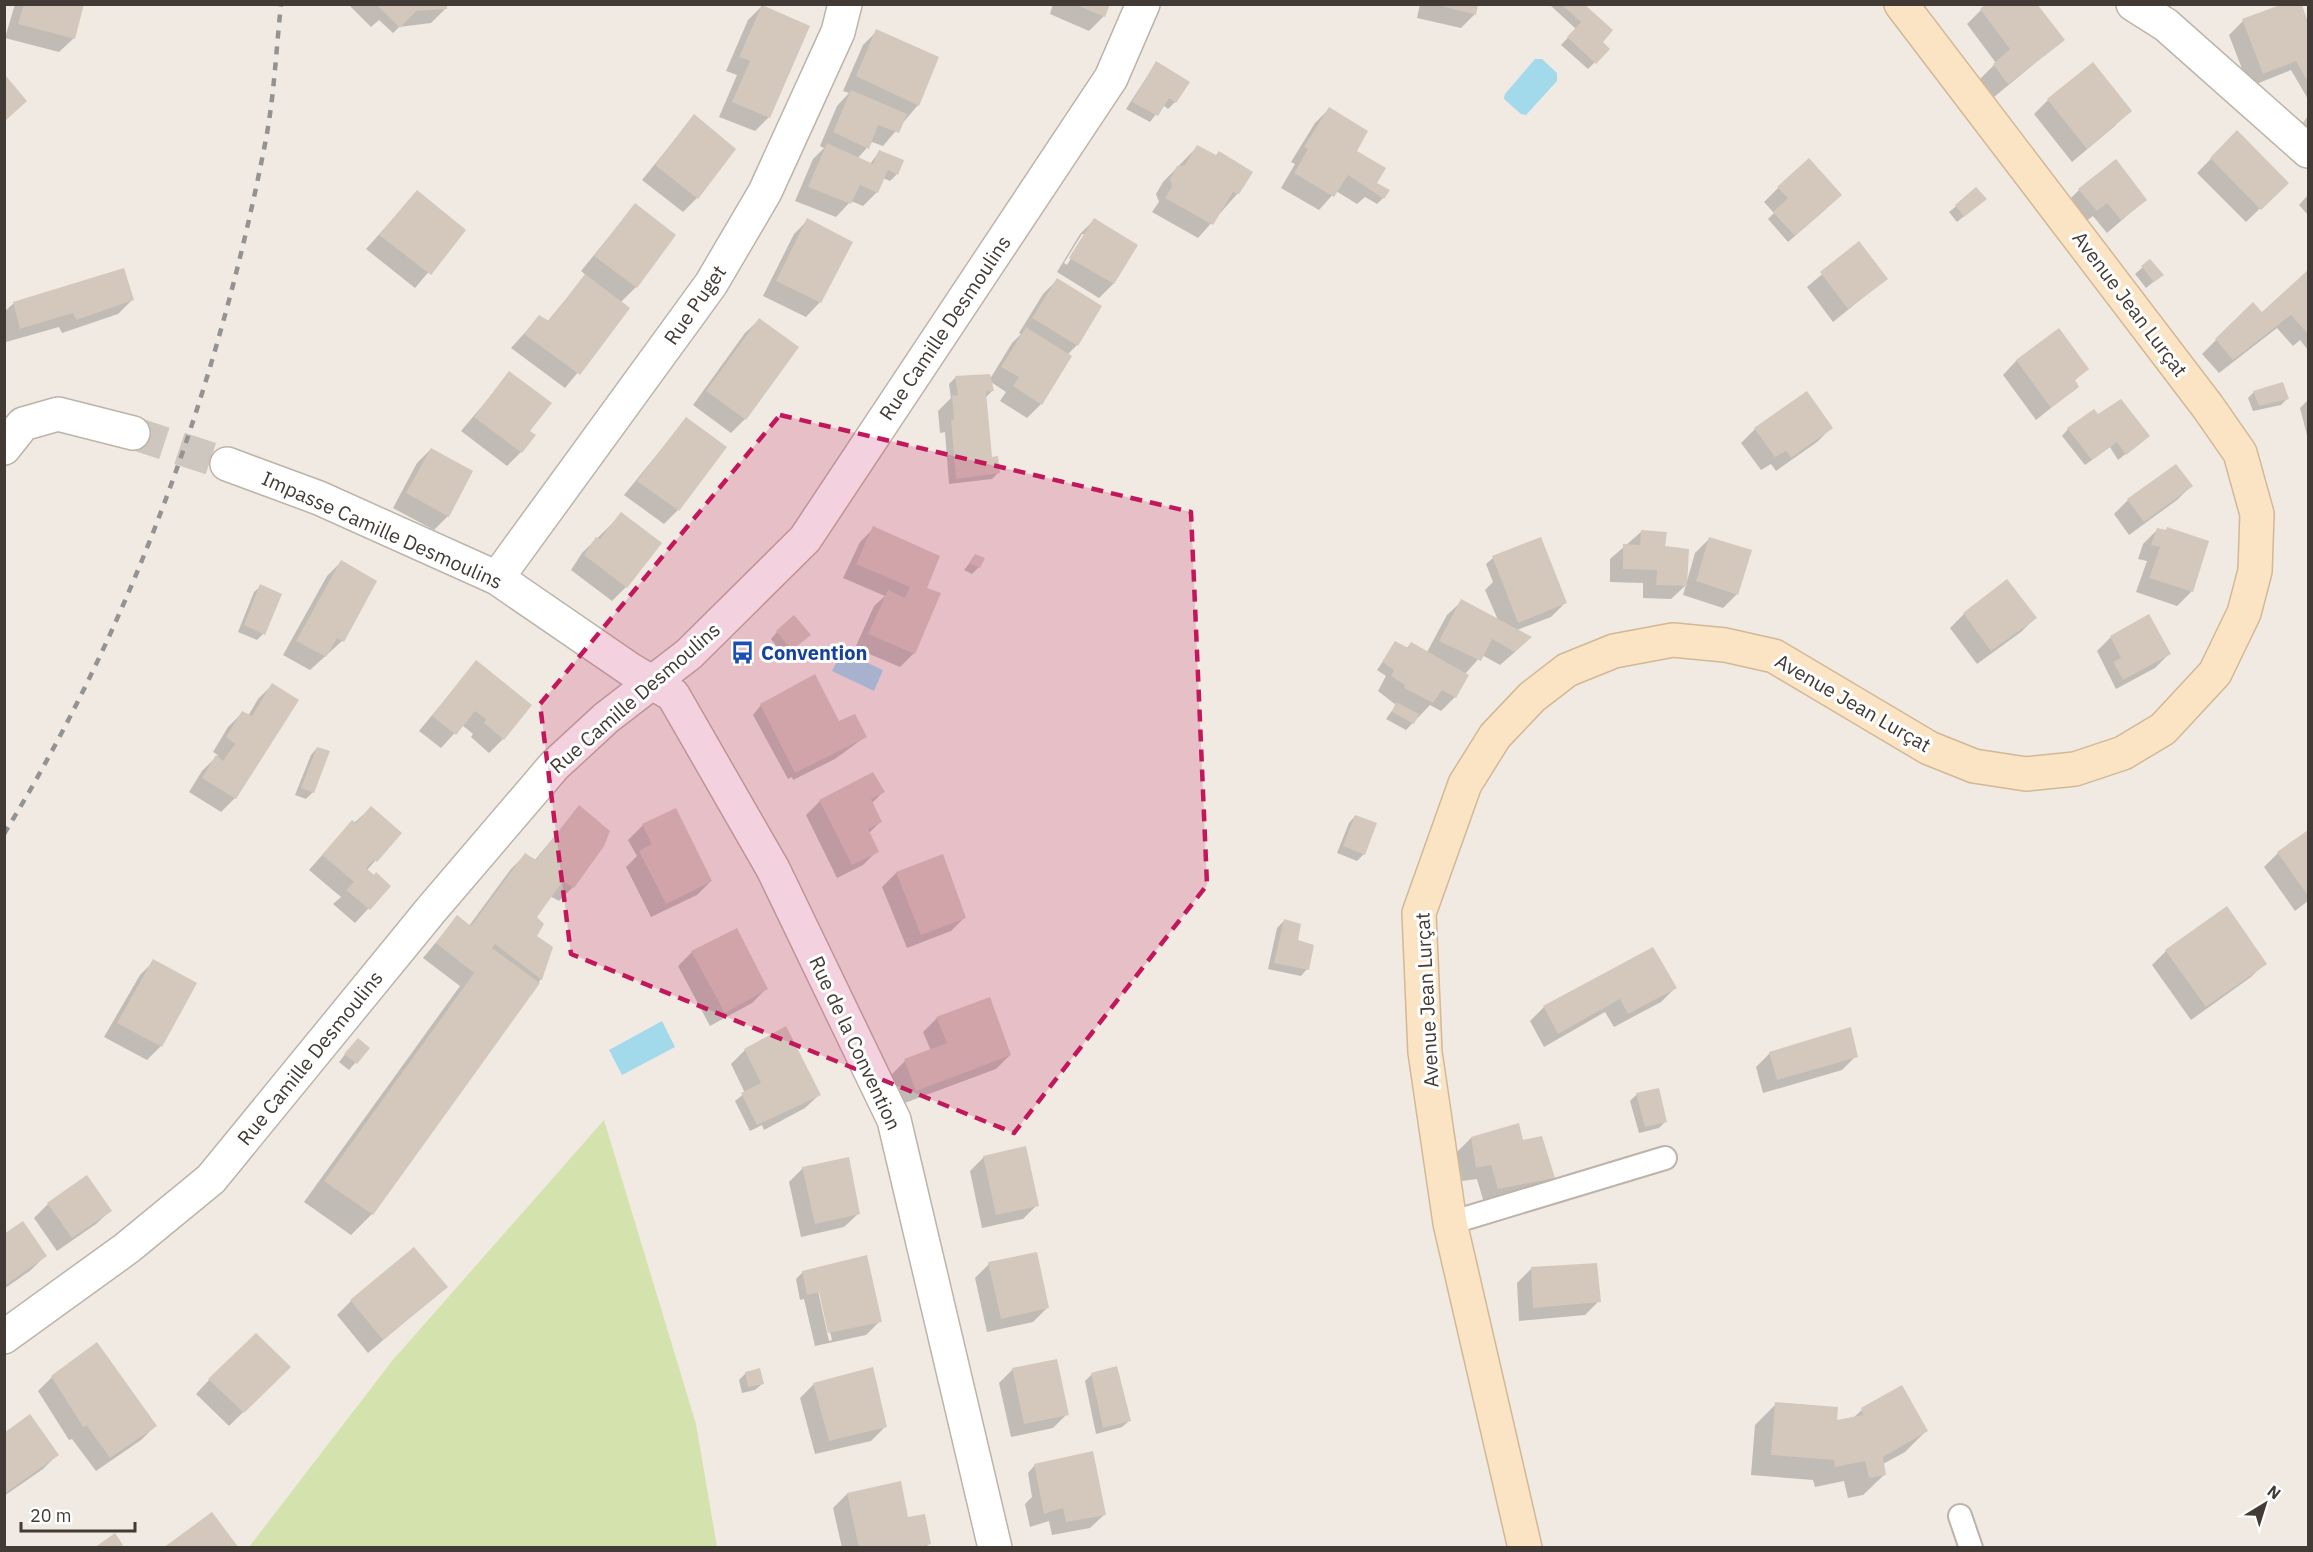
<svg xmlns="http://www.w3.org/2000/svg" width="2313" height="1552" font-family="'IBM Plex Sans',sans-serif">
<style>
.green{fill:#d4e3ae}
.water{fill:#a2d9eb}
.shadow{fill:#0003;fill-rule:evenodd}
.building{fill:#d4c7bc}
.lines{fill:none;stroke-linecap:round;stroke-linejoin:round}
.minor-tunnel{stroke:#cdc7c0;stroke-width:33;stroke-dasharray:33 16;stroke-linecap:butt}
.service-casing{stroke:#beb3a9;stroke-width:26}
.minor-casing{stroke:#beb3a9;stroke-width:36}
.secondary-casing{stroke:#d1b897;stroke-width:36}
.service{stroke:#fff;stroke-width:22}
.minor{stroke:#fff;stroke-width:33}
.secondary{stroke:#fbe4c3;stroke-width:33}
.rail{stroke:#939393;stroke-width:4.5;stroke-dasharray:8 8;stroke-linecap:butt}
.marked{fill:#c2185b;fill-opacity:0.2;stroke:#c2185b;stroke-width:4.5;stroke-dasharray:12 8;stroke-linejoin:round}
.labels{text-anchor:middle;stroke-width:6;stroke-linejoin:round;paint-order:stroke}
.street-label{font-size:20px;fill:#423a34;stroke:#fff}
.transit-label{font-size:20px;font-weight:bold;fill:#164399;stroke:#fff;text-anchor:start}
</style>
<rect width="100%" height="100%" fill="#f0eae3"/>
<path class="green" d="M604 1120 696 1424 717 1547H249L392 1361Z"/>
<g class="water">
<path d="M1535 59H1542L1557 73V81L1526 115 1521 114 1504 99 1505 94Z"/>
<path d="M842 651 883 670 874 691 832 671Z"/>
<path d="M662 1021 675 1047 622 1075 609 1050Z"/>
</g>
<g class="shadow">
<path d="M15 4H83L74 38 59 52 5 38Z"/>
<path d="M348 4H445V9L431 23 399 27 393 33 379 20 371 27Z"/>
<path d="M1053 4H1108L1103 17 1089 31 1050 14Z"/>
<path d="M1420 4H1477L1475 14 1461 28 1417 18Z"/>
<path d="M1549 4H1583L1611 30 1601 42 1608 49 1588 69 1561 45 1576 29Z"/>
<path d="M2285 4H2300L2308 26V99L2291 70 2249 87 2229 35 2243 21Z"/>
<path d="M762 6 769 117 755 131 719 117 737 75 726 71 748 20Z"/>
<path d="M1981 10 2063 40 1994 97 1980 79 1996 63 1967 24Z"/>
<path d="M877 31 918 105 883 146 872 142 858 158 870 164 879 152 897 174 890 181 883 178 877 192 863 206 851 201 836 217 795 201 813 159 824 148 820 146 837 106 849 93 843 91 863 45Z"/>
<path d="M1156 63 1175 102 1168 109 1163 105 1150 122 1126 109Z"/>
<path d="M4 77 25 101 4 120Z"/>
<path d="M2048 100 2116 125 2072 162 2034 114Z"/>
<path d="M1329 109 1383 198 1377 204 1365 197 1357 204 1336 191 1319 210 1281 188 1295 164 1291 162 1315 123Z"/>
<path d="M694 116 697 198 683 212 642 180Z"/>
<path d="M2237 132 2286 183 2246 222 2197 173Z"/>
<path d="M1197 147 1238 193 1198 238 1152 212 1159 202 1156 194 1163 182Z"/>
<path d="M1778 188 1826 209 1788 242 1768 219 1774 213 1764 202Z"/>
<path d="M1976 190 1985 199 1957 222 1949 212Z"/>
<path d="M2079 190 2145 200 2107 233 2093 216 2082 224 2065 204Z"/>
<path d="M417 192 464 230 415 288 366 249Z"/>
<path d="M2308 195V215L2299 205Z"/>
<path d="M635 205 674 236 636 287 620 303 616 326 565 388 511 348 539 317 547 322 586 275 581 271Z"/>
<path d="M808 220 820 302 806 317 763 296 794 234Z"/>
<path d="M1094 220 1136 245 1113 284 1099 298 1057 272 1080 234ZM1082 234H1086L1067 265 1064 263Z"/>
<path d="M1859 243 1886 279 1833 322 1807 287Z"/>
<path d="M2150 261 2162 275 2146 288 2135 274Z"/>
<path d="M2308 272V350L2300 340 2293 346 2277 328 2219 373 2202 354 2216 340 2262 314Z"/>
<path d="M1057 280 1100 307 1077 345 1067 355 1041 404 1027 418 1000 401 1006 392 991 382 992 391 985 398 990 458 999 472 992 479 949 484 945 432 940 433 938 411 951 398 949 384 955 378 990 379 1012 343 1021 334 1019 333 1043 294Z"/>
<path d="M132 300 118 314 62 333 59 327 6 342 4 312 14 303Z"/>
<path d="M759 320 797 348 745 419 731 433 693 405 745 333Z"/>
<path d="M2059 330 2087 368 2074 381 2077 387 2036 420 2003 375 2016 361Z"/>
<path d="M510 373 521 452 507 466 461 431Z"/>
<path d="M2254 392 2287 399 2281 405 2253 411 2248 398Z"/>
<path d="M2308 400V439L2300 408Z"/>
<path d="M2098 417 2148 436 2118 460 2110 447 2085 465 2062 436 2068 429Z"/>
<path d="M686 419 725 448 678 510 664 524 624 495Z"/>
<path d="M1831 428 1817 442 1776 471 1771 464 1761 470 1741 443 1755 429Z"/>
<path d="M431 449 448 516 434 530 393 508 417 463Z"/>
<path d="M2191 486 2177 500 2129 535 2114 514 2128 500Z"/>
<path d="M622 514 626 587 612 601 571 570 582 553Z"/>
<path d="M874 528 925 588 914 653 900 667 855 648 874 606 885 596 843 578 860 542Z"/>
<path d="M2157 530 2207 542 2191 592 2177 606 2136 592 2147 561 2138 559 2143 544Z"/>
<path d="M1641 532 1687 581 1695 553 1709 539 1737 594 1723 608 1683 595 1686 585 1671 599 1643 598V583L1610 582V559Z"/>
<path d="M975 556 979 567 972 574 964 570Z"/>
<path d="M1493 558 1565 603 1551 617 1517 630 1516 651 1500 665 1482 655 1465 674 1467 676 1455 697 1441 711 1430 705 1406 730 1386 719 1396 705 1378 691 1386 676 1377 670 1396 642 1406 649 1411 643 1427 652 1447 615 1462 601 1498 620 1485 590 1493 582 1486 564Z"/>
<path d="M341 562 342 641 310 670 283 655 327 576Z"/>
<path d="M261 586 263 634 257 640 238 632 254 592Z"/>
<path d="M1964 614 2035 618 2021 632 1977 664 1950 628Z"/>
<path d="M777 632 809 635 784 656 771 639Z"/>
<path d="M2111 637 2169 654 2155 668 2116 689 2097 651Z"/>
<path d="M476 662 503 739 489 753 471 737 473 734 462 725 441 748 419 731Z"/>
<path d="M272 685 297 700 235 798 221 812 189 792 202 771 218 755 213 752 228 727 242 713 248 716 258 699Z"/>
<path d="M761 705 838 723 865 737 835 759 793 780 792 777 788 779 753 715Z"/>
<path d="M317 748 313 792 306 799 295 795 311 755Z"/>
<path d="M883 792 871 804 880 822 868 834 877 851 863 865 837 878 806 815 820 801Z"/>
<path d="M579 807 603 845 573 887 559 901 550 896 535 918 541 979 372 1214 351 1235 304 1202 460 986 423 958 457 917 469 926 511 869 525 855 534 861Z"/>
<path d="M371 808 400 833 367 870 389 886 355 923 333 904 341 897 309 870 339 836Z"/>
<path d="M675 810 711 881 697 895 651 917 626 867 637 856 628 840 642 826Z"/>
<path d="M1355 816 1364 854 1357 861 1337 853 1349 823Z"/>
<path d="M2308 832V901L2295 911 2264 867 2278 853Z"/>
<path d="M942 856 965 917 951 931 907 948 882 887 896 873Z"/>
<path d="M1284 921 1307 969 1301 976 1268 969 1277 928Z"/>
<path d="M2166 951 2265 963 2251 977 2191 1020 2152 965Z"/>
<path d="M692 952 766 989 752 1003 710 1026 678 966Z"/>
<path d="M154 961 161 1046 147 1060 104 1037 140 975Z"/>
<path d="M1675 988 1661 1002 1614 1027 1605 1012 1544 1047 1530 1021 1544 1007Z"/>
<path d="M937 1018 1010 1055 996 1069 902 1104 891 1075 905 1061 931 1051 923 1032Z"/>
<path d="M351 1047 368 1048 349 1070 339 1062Z"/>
<path d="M745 1050 820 1094 805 1108 764 1130 762 1125 750 1131 735 1101 745 1093 731 1064Z"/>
<path d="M1770 1053 1856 1056 1842 1070 1763 1093 1756 1067Z"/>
<path d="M1637 1094 1666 1121 1659 1128 1639 1133 1630 1101Z"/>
<path d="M1471 1138 1522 1142 1553 1178 1539 1192 1484 1203 1477 1179 1462 1181 1457 1152Z"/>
<path d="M984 1157 1037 1205 1023 1219 982 1228 970 1171Z"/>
<path d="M803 1168 859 1213 844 1227 801 1237 789 1182Z"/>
<path d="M48 1204 110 1211 96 1224 57 1251 34 1218Z"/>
<path d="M4 1236 45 1256 31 1270 4 1289Z"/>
<path d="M989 1264 1047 1308 1033 1322 987 1332 975 1278Z"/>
<path d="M1531 1269 1599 1301 1585 1315 1519 1321 1517 1283Z"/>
<path d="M803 1272 880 1321 866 1335 815 1346 804 1299 800 1300 796 1279ZM820 1289 832 1340 829 1341 818 1291Z"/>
<path d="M446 1287 368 1353 337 1315 351 1301Z"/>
<path d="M289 1367 229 1426 196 1394 209 1380Z"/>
<path d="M1013 1369 1067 1414 1053 1428 1011 1437 999 1383Z"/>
<path d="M746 1373 762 1384 755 1390 742 1393 739 1380Z"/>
<path d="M1092 1374 1129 1421 1122 1427 1096 1434 1085 1381Z"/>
<path d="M52 1377 155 1426 141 1440 96 1471 72 1439 69 1440 38 1391Z"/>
<path d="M814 1384 885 1427 871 1441 815 1454 800 1398Z"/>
<path d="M1776 1404 1836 1422 1853 1418 1862 1410 1926 1431 1905 1452 1883 1464 1885 1474 1863 1495 1848 1498 1844 1481 1815 1487 1813 1480 1751 1475 1755 1425Z"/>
<path d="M4 1434 57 1455 43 1469 4 1496Z"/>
<path d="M1091 1453 1105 1514 1090 1528 1052 1535 1049 1521 1030 1527 1025 1504 1032 1497 1028 1473 1034 1466Z"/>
<path d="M847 1494 907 1518 929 1544 925 1548H842L833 1508Z"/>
</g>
<g class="building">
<path d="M24 4H84L75 39 18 24Z"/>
<path d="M376 4H447V9L416 11 400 28Z"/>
<path d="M1074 4H1110L1105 17Z"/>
<path d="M1434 4H1478L1476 15Z"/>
<path d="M1986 4H2037L2065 40 2008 84 1993 64 2010 49 1980 9Z"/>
<path d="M762 5 810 26 770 118 732 102 750 61 739 57Z"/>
<path d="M1562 5H1585L1613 30 1603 42 1610 49 1596 64 1567 37 1581 22Z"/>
<path d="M2280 5H2302L2308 22V82L2296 61 2263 74 2242 19Z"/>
<path d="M876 29 939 57 919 106 856 76Z"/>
<path d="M1156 61 1190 82 1176 103 1169 98 1158 116 1132 102Z"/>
<path d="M2093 62 2132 111 2087 149 2047 99Z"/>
<path d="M5 75 27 101 5 121Z"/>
<path d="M851 90 907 114 899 133 878 125 869 149 833 132Z"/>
<path d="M1329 107 1368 131 1357 151 1386 168 1377 183 1390 190 1384 199 1348 175 1334 197 1294 173 1308 149 1304 147Z"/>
<path d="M694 114 736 149 698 199 655 165Z"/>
<path d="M2308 116V139L2298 129Z"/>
<path d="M2237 130 2289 183 2261 210 2210 158Z"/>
<path d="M827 143 873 164 879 150 904 160 898 175 888 170 878 193 860 185 851 204 808 187Z"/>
<path d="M1197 145 1216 155 1219 151 1253 172 1239 194 1233 192 1213 225 1165 198 1172 186 1170 179 1177 166 1185 165Z"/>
<path d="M1809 158 1842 195 1795 236 1773 212 1788 198 1777 187Z"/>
<path d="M2116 159 2147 200 2121 220 2107 203 2097 211 2078 189Z"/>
<path d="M1976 187 1987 199 1964 217 1955 205Z"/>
<path d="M417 190 466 230 431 275 379 235Z"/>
<path d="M635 203 676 235 637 288 594 256Z"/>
<path d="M807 218 853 242 821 303 776 281Z"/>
<path d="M1094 218 1138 245 1114 284 1069 258Z"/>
<path d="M1859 241 1888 279 1848 309 1820 272Z"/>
<path d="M2150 259 2164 275 2154 282 2141 266Z"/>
<path d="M124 268 134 300 76 320 73 313 20 329 13 302Z"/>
<path d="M2308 270V334L2291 315 2233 360 2215 339 2253 302 2262 312Z"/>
<path d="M585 274 630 308 580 375 524 334 539 315 549 321Z"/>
<path d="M1057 278 1102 306 1078 346 1032 318Z"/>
<path d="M759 318 799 347 746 420 706 391Z"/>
<path d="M1026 327 1072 356 1042 405 1013 386 1019 377 1001 367Z"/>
<path d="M2059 328 2089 369 2075 380 2079 387 2051 408 2016 360Z"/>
<path d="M509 371 552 403 530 431 536 435 522 453 474 417Z"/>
<path d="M990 374 994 391 986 392 992 457 998 456 1000 473 956 479 951 420H954L952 395 958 396 955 376Z"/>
<path d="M2283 382 2289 399 2259 406 2253 391Z"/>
<path d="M1807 391 1833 428 1791 458 1786 451 1775 457 1754 428Z"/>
<path d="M2121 399 2150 436 2126 455 2117 442 2092 460 2067 428 2094 409 2098 414Z"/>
<path d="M686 417 727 447 679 511 637 481Z"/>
<path d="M431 448 473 471 449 517 406 493Z"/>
<path d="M2176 464 2193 486 2144 522 2127 499Z"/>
<path d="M621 512 662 543 627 588 584 555 596 537 600 539Z"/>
<path d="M873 526 940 556 927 588 941 593 915 654 868 634 888 590 905 598 910 587 856 564Z"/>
<path d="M2167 527 2209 541 2193 592 2149 578 2160 547 2151 545 2157 528 2166 530Z"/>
<path d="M1641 530 1667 532 1665 546 1689 549 1687 586 1656 585 1657 570 1623 569V544L1640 545Z"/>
<path d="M1541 537 1567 603 1518 623 1492 556Z"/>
<path d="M1709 537 1752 550 1738 595 1696 581Z"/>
<path d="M975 554 985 558 980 568 969 563Z"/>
<path d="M341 560 377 581 344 642 337 638 326 657 296 641Z"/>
<path d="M2007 579 2037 618 1991 651 1963 613Z"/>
<path d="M260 584 282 594 265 635 244 625Z"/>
<path d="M1461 599 1532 637 1515 652 1492 639 1481 661 1439 641Z"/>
<path d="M2149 614 2171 654 2123 680 2113 662 2121 658 2110 636Z"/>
<path d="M794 615 811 635 792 650 776 631Z"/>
<path d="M1395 641 1408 648 1411 642 1469 675 1456 698 1442 690 1433 703 1404 688 1405 685 1391 676 1394 670 1382 662Z"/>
<path d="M476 660 532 705 504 740 484 723 486 719 475 711 456 735 432 716Z"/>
<path d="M815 674 839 721 855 714 867 737 795 773 760 704Z"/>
<path d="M272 683 299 700 236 799 202 778 216 755 223 761 235 744 226 737 242 711 252 716Z"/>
<path d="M1396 702 1419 714 1414 724 1392 712Z"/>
<path d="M317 747 330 751 314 793 301 788Z"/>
<path d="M873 772 885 792 871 799 882 822 868 829 879 852 852 865 819 800Z"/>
<path d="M579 805 610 831 604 846 574 888 563 881 537 917 544 924 537 936 553 947 542 980 495 944 492 948 540 983 373 1215 324 1181 474 973 436 943 457 915 471 926 525 853 536 860Z"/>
<path d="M371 806 402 833 377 862 374 860 366 868 374 875 376 872 391 886 370 910 346 890 354 882 322 855 352 820 356 823Z"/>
<path d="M676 808 712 881 666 904 639 851 652 844 642 824Z"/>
<path d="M1355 815 1377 823 1365 855 1343 846Z"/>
<path d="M2308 830V896L2277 852Z"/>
<path d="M943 854 966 918 921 935 896 872Z"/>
<path d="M2227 906 2267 964 2206 1007 2165 950Z"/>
<path d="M1284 919 1301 924 1298 940 1314 945 1309 970 1274 963Z"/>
<path d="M737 928 768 989 725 1013 691 951Z"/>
<path d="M1653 947 1677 988 1628 1014 1620 999 1558 1034 1543 1006Z"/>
<path d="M153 959 197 983 162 1047 117 1023Z"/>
<path d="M990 997 1011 1055 916 1091 904 1059 947 1043 936 1017Z"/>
<path d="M786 1026 821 1095 757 1125 741 1093 761 1083 744 1049Z"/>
<path d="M1851 1027 1858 1057 1777 1080 1769 1052Z"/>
<path d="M358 1038 370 1048 357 1064 344 1054Z"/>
<path d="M1659 1088 1667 1122 1645 1127 1636 1093Z"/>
<path d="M1519 1123 1523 1140 1542 1136 1555 1178 1498 1189 1491 1165 1476 1168 1471 1137Z"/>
<path d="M1026 1146 1039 1206 996 1215 983 1156Z"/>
<path d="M849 1157 860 1214 815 1224 802 1167Z"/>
<path d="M87 1175 112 1211 72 1238 47 1203Z"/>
<path d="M23 1221 47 1256 4 1286V1234Z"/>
<path d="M414 1247 448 1287 383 1340 350 1300Z"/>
<path d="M1037 1252 1049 1308 1001 1319 988 1262Z"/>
<path d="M867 1255 882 1322 828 1333 819 1292 807 1295 802 1271Z"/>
<path d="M1597 1263 1601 1302 1533 1308 1531 1267Z"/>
<path d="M256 1333 291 1367 244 1413 208 1379Z"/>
<path d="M97 1342 157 1426 110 1458 87 1426 83 1427 51 1376Z"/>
<path d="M1057 1359 1069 1415 1024 1424 1012 1368Z"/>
<path d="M1117 1366 1131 1421 1103 1428 1091 1373Z"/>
<path d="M873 1367 887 1427 829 1441 813 1383Z"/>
<path d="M760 1368 764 1384 748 1387 745 1372Z"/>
<path d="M1902 1385 1928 1431 1883 1457 1886 1475 1869 1478 1865 1461 1835 1467 1834 1460 1771 1455 1775 1402 1838 1407 1837 1420 1863 1415 1861 1408Z"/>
<path d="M30 1414 59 1455 4 1494V1433Z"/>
<path d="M1093 1451 1106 1515 1066 1522 1063 1508 1044 1514 1034 1464Z"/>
<path d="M901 1481 908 1517 925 1514 931 1544 916 1548H859L847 1493Z"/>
<path d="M212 1512 239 1548H163Z"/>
<path d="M115 1533 123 1545 120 1548H94Z"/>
</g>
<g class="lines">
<path class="minor-tunnel" d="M133 433 227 464"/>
<defs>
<g id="service">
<path d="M1450 1223 1665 1158"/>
<path d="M1960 1516 1971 1548"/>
</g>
<g id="minor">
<path d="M2133 4 2166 25 2308 151"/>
<path d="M4 448 23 424 58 414 133 433"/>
<path d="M227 464 319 498 497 578 631 670 673 695 773 869 894 1120 995 1548"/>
<path d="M497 578 711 284 765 192 838 32 845 4"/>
<path d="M4 1337 127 1248 211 1179 431 910 554 766 606 718 689 654 805 539 1111 78 1143 4"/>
</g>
<path id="secondary" d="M1525 1548 1450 1223 1425 1052 1419 913 1465 784 1495 736 1532 697 1567 670 1614 651 1673 640 1725 645 1774 656 1929 748 1974 766 2026 774 2075 769 2123 753 2163 729 2215 673 2244 613 2255 571 2257 514 2240 453 2208 407 1901 4"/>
</defs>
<use href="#service" class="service-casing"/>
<use href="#minor" class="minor-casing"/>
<use href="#secondary" class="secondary-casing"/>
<use href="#service" class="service"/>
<use href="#minor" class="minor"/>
<use href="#secondary" class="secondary"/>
<path class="rail" d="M4 834C133 624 218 385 265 144 274 99 276 51 281 4"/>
</g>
<path class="marked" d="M780 415 1191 512 1207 885 1014 1133 571 954 540 704Z"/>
<defs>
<symbol id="bus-bare" viewBox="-9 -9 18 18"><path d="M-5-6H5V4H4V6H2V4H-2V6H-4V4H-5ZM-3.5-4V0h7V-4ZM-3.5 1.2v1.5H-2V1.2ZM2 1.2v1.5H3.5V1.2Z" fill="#1a4fb4" stroke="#fff" stroke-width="2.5" paint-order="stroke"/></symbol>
</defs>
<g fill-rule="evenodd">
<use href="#bus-bare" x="726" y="636" width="33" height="33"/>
</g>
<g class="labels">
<g class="street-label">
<text transform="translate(2130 304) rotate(53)" y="7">Avenue Jean Lurçat</text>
<text transform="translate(695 305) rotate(-55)" y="7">Rue Puget</text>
<text transform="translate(945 328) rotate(-56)" y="7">Rue Camille Desmoulins</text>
<text transform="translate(382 530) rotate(24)" y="7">Impasse Camille Desmoulins</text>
<text transform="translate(635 698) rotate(-41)" y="7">Rue Camille Desmoulins</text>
<text transform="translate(1853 703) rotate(30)" y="7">Avenue Jean Lurçat</text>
<text transform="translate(1427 1000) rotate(-93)" y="7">Avenue Jean Lurçat</text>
<text transform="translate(855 1043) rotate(65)" y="7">Rue de la Convention</text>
<text transform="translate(310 1058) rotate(-51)" y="7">Rue Camille Desmoulins</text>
</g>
<g class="transit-label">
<text x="761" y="660">Convention</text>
</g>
</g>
<rect width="2313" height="1552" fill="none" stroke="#423a34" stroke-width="12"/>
<g transform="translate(2265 1504) rotate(38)" stroke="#ffffff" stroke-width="4.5" paint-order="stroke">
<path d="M0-4.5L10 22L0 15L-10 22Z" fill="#423a34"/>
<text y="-9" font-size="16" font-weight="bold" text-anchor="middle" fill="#423a34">N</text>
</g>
<path d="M21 1522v9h114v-9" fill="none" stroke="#423a34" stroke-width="3"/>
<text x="30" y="1522" font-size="18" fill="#423a34" stroke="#ffffff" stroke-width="4.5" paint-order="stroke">20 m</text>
</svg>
